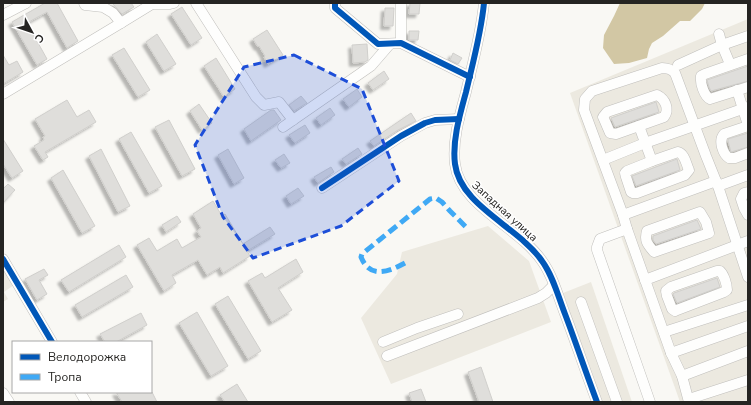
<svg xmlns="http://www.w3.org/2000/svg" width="751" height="405" font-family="'Nunito Sans',sans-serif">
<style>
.built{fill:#ece9e0}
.water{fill:#d2c7a4}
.building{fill:#dfdedb;stroke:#d0cfcc;filter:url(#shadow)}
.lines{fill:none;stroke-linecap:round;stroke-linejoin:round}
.minor-casing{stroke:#c0bfbc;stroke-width:11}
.minor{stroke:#fefefd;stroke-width:10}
.quiet{stroke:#3fa9f5;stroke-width:5;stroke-dasharray:10 5;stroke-linecap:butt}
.cycleway-casing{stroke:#fff;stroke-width:8}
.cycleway{stroke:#0057b8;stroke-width:6}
.marked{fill:#1d4ed8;fill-opacity:0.2;stroke:#1d4ed8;stroke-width:3;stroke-dasharray:8 5;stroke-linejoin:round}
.labels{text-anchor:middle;stroke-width:3;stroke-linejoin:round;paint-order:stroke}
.street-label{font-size:11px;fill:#252422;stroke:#fff}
</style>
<defs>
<filter id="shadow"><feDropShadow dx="-3.5" dy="3.5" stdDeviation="1" flood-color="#0004"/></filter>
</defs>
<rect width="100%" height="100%" fill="#f9f8f4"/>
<g class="built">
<path d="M748 19V402H680L570 93Z"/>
<path d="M488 226 529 261 551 322 391 384 361 318 397 274 402 252Z"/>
<path d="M3 269 14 285 4 292 8 299 3 302Z"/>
<path d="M591 282 632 402H602L563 293Z"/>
</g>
<path class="water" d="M620 3H705L702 9 690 21H680L663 36 652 43 649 49 647 58 629 63 614 64 603 48 604 35 614 16Z"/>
<g class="building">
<path d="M45 3H57L78 41 67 48 47 12 27 23 47 59 37 65 12 22Z"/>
<path d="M112 3H131L134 7 122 14Z"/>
<path d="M410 3H420L419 14H409Z"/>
<path d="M182 7 202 38 191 45 171 14Z"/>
<path d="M385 8H394L393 26H384Z"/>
<path d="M267 30 283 55 268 64 264 57 265 56 259 46 258 47 253 39Z"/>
<path d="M409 31H419L418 40H409Z"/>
<path d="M157 34 176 64 164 71 146 42Z"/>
<path d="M367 44 368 60 365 62 353 63 352 45Z"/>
<path d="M124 48 150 90 138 97 112 55Z"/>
<path d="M453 53 462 58 458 64 450 60Z"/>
<path d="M3 55 9 65 17 61 23 72 3 84Z"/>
<path d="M216 58 235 89 224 97 204 66Z"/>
<path d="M748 66V81L711 91 709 87 707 80Z"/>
<path d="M384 71 389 79 373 90 368 83Z"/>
<path d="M357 89 362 97 349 107 343 99Z"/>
<path d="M301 96 307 103 294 111 289 105Z"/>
<path d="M67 100 77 117 89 110 96 122 45 152 48 157 43 160 34 146 44 140 43 137 45 136 35 119Z"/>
<path d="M656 102 659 112 615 127 611 118Z"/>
<path d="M199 104 212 123 202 130 190 111Z"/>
<path d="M330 108 335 115 321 125 316 118Z"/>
<path d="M271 110H274L281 120 251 141 244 129Z"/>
<path d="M411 113 416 121 398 130 374 146 370 141Z"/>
<path d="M169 120 195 169 182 176 155 127Z"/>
<path d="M305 125 310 133 295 143 289 135Z"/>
<path d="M131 132 162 186 149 193 119 139Z"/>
<path d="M748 133V147L731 152 728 141V139Z"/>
<path d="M3 139 23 171 12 178 3 164Z"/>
<path d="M358 148 362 154 346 164 342 159Z"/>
<path d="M101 149 130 206 118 212 89 156Z"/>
<path d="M228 149 244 178 234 184 218 155Z"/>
<path d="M284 154 290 163 281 168 275 160Z"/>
<path d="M677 159 680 170 636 186 632 176Z"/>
<path d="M331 167 334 172 318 183 314 177Z"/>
<path d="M63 170 95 226 82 233 51 178Z"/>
<path d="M8 184 15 190 3 203V189Z"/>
<path d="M298 188 304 196 291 204 286 196Z"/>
<path d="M213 201 222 216 225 214 243 244 270 227 275 234 247 251 250 256 223 273 220 267 207 275 198 260 172 275 176 283 164 291 137 245 149 238 157 251 177 239 182 248 201 237 197 231 201 228 193 214Z"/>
<path d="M177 216 181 222 166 232 162 225Z"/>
<path d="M697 220 701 229 656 244 653 240V236Z"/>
<path d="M119 245 126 257 69 292 61 280Z"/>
<path d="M296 259 303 272 278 288 292 310 272 322 248 281 262 273 265 278Z"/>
<path d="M44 269 48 275 39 280 47 294 37 300 25 279Z"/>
<path d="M126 275 133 287 82 317 75 305Z"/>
<path d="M717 278 720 287 677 303 673 294 674 293Z"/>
<path d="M228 296 261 351 248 359 215 304Z"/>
<path d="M197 312 228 366 211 376 179 323Z"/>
<path d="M141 313 147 325 116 342H105L100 334Z"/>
<path d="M481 367 493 402H479L468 372Z"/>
<path d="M237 384 248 402H225L220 395Z"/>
<path d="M421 389 426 402H412L409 393Z"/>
<path d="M116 392H152L157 402H122Z"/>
</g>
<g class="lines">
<defs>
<g id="minor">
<path d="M84 3 85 5 103 7 113 13 121 23"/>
<path d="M196 3 256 97 264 105 279 102 293 120"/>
<path d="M335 3V8L378 44 401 43 470 77"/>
<path d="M484 3C481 34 473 62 466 92 460 114 452 141 455 164 460 206 519 227 542 261 553 276 558 296 565 314 576 343 586 373 597 402"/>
<path d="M3 15 26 3"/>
<path d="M719 34 722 45 730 64"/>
<path d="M401 43V3"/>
<path d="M748 59 705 74 701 76C700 83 704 96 710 99L748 87"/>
<path d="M678 65 722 45 748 36"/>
<path d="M737 90 748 125"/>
<path d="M3 94 121 23 152 4H170L174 3"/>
<path d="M657 95C665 99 670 109 664 117L616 134 610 133 604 119 603 117 607 112Z"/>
<path d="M639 126 652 161"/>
<path d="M748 126 724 134C718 141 723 154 729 158H735L748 153"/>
<path d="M283 127 371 66 390 44"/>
<path d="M678 152C685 154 686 164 689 170L685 175 637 193H633L631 192 626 177 625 173 627 171 652 161Z"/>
<path d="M603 160 645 143 748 107"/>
<path d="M718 186 748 175"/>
<path d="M322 188 401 136 425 123 435 120 459 119"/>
<path d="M748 192 744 193 741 199 744 208 748 215"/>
<path d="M700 212 706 222 709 233 654 252C648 245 644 241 647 231Z"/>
<path d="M623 215 716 181"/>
<path d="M627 229 600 239 597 247V250L650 402"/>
<path d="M3 259 52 342"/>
<path d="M717 271H720C724 275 727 284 727 290L724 292 677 310 675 311 672 309 667 296 666 291 671 287Z"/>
<path d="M645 280 748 241"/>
<path d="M581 302 617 402"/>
<path d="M664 332 748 305"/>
<path d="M383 342 417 328 458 314"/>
<path d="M671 353 748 326"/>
<path d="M387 356 538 298 546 293 554 285"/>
<path d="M682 376 748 351"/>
<path d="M80 392 86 402"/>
<path d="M3 393 9 402"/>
<path d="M689 399 748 380"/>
<path d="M689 402 682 376 671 353 627 229 623 215 584 110 585 99 592 91 662 68C668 68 671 69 675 73L706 156 718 186 748 277"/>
</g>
</defs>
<use href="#minor" class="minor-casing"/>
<use href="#minor" class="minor"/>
<path class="quiet" d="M405 263C388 272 370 279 361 257L362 254 430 199 436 198 442 202 450 211 468 229"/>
<defs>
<g id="cycleway">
<path d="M335 3V8L378 44 401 43 470 77"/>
<path d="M484 3C481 34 473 62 466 92 460 114 452 141 455 164 460 206 519 227 542 261 553 276 558 296 565 314 576 343 586 373 597 402"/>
<path d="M322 188 401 136 425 123 435 120 459 119"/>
<path d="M3 259 52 342"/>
</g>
</defs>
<use href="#cycleway" class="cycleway-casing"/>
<use href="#cycleway" class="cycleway"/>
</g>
<path class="marked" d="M294 55 362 89 399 181 341 226 253 258 223 217 195 145 244 67Z"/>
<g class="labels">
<g class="street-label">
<text transform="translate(505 211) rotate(42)" y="4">Западная улица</text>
</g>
</g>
<rect width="751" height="405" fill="none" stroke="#252422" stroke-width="8"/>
<rect x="12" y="341" width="140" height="52" fill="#ffffff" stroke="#a8a7a7"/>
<rect x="20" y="354" width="20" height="6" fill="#0057b8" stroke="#a8a7a7"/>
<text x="48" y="361" font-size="12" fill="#252422">Велодорожка</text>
<rect x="20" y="374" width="20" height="6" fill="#3fa9f5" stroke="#a8a7a7"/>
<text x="48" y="381" font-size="12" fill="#252422">Тропа</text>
<g transform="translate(32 32) rotate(130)" stroke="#ffffff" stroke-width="3" paint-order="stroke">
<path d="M0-3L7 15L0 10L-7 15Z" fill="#252422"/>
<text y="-6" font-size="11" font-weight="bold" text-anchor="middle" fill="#252422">С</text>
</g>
</svg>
